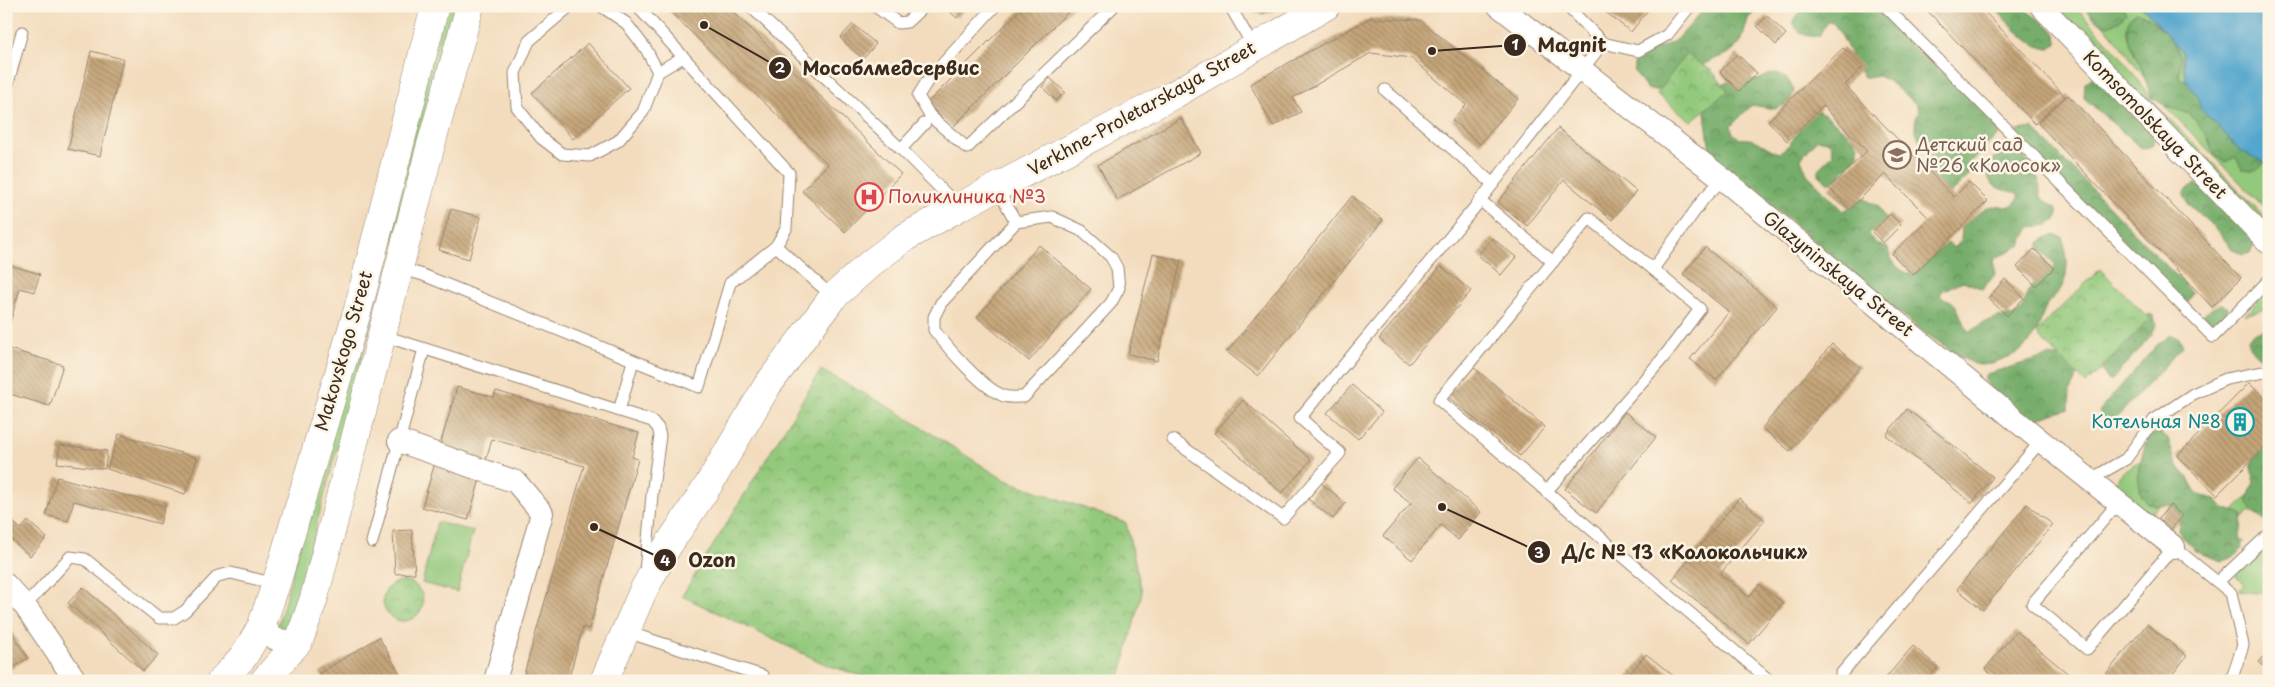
<svg xmlns="http://www.w3.org/2000/svg" width="2275" height="687" font-family="'Playpen Sans',sans-serif">
<style>
.grass{fill:#93c97b;stroke:#677a4c}
.forest{fill:url(#forest-crowns);stroke:#586c44}
.park{fill:url(#park-crowns);stroke:#677a4c}
.water{fill:#52a6ce;stroke:#466876}
.building{fill:url(#building-back-hatch)}
.lines{fill:none;stroke-linecap:round;stroke-linejoin:round}
.service-casing{stroke:#97836e;stroke-width:13}
.minor-casing{stroke:#97836e;stroke-width:24}
.tertiary-casing{stroke:#97836e;stroke-width:29}
.secondary-casing{stroke:#97836e;stroke-width:29}
.service{stroke:#fff;stroke-width:11}
.minor{stroke:#fff;stroke-width:22}
.tertiary{stroke:#fff;stroke-width:28}
.secondary{stroke:#fff;stroke-width:28}
.labels{text-anchor:middle;stroke-width:5;stroke-linejoin:round;paint-order:stroke}
.street-label{font-size:18px;fill:#3b2a1e;stroke:#fcf5e5}
.education-label{font-size:18px;fill:#785e54;stroke:#fcf5e5;text-anchor:start}
.health-label{font-size:18px;fill:#be3a42;stroke:#fcf5e5;text-anchor:start}
.culture-label{font-size:18px;fill:#0d838f;stroke:#fcf5e5;text-anchor:end}
.leader{fill:none;stroke:#3b2a1e;stroke-width:2}
.callout-dot{fill:#3b2a1e;stroke:#fcf5e5;stroke-width:2}
.mark-label{font-size:15px;text-anchor:middle;font-weight:bold;fill:#fff}
.callout-label{font-size:19px;text-anchor:middle;font-weight:bold;fill:#3b2a1e;stroke:#fcf5e5;stroke-width:5;stroke-linejoin:round;paint-order:stroke}
</style>
<defs>
<pattern id="forest-crowns" width="20" height="18" patternUnits="userSpaceOnUse" patternTransform="scale(1.25)"><rect width="20" height="18" fill="#76ad6b"/><path d="M2 6a3 3 0 1 1 6 0M12 15a3 3 0 1 1 6 0" fill="none" stroke="#628d57"/></pattern>
<pattern id="park-crowns" width="20" height="18" patternUnits="userSpaceOnUse" patternTransform="scale(1.25)"><rect width="20" height="18" fill="#93c97b"/><path d="M2 6a3 3 0 1 1 6 0M12 15a3 3 0 1 1 6 0" fill="none" stroke="#79a364"/></pattern>
<pattern id="building-back-hatch" width="6" height="6" patternUnits="userSpaceOnUse" patternTransform="scale(1.25)"><rect width="6" height="6" fill="#c5a579"/><path d="M-1 5l2 2M0 0l6 6M5-1l2 2" fill="none" stroke="#a18763"/></pattern>
</defs>
<rect width="100%" height="100%" fill="#fcf5e5"/>
<filter id="ink" filterUnits="userSpaceOnUse"><feTurbulence type="fractalNoise" baseFrequency=".02" numOctaves="2"/><feDisplacementMap in="SourceGraphic" scale="10" xChannelSelector="R" yChannelSelector="G"/><feConvolveMatrix kernelMatrix="1 2 1 2 8 2 1 2 1" color-interpolation-filters="sRGB"/></filter>
<filter id="wash" filterUnits="userSpaceOnUse"><feTurbulence type="fractalNoise" baseFrequency=".0096" numOctaves="4" result="noise"/><feDisplacementMap in="SourceGraphic" scale="20" xChannelSelector="R" yChannelSelector="G"/><feGaussianBlur stdDeviation="1.12" result="paint"/><feColorMatrix in="noise" values="0 0 0 0 0 0 0 0 0 0 0 0 0 0 0 0 0 1.4 0 .05"/><feComposite in="paint" operator="in"/></filter>
<g filter="url(#wash)">
<rect width="100%" height="100%" fill="#f3dcbd"/>
<g class="grass">
<path d="M446 6H457L288 630 281 633 278 626Z"/>
<path d="M2054 6H2075L2122 58 2155 104 2269 221V227Z"/>
<path d="M2088 6H2141L2182 51 2183 69 2194 89 2220 127 2240 150 2269 165V212L2162 103 2124 49Z"/>
<path d="M2269 290V308L2245 315Z"/>
<path d="M2147 459 2219 526 2269 475V524L2250 511 2233 531 2245 542 2230 557 2165 499 2150 515 2114 488C2117 472 2133 463 2147 459Z"/>
<path d="M437 522 473 531 457 592 422 583Z"/>
<path d="M2269 546V594L2238 591 2245 584 2235 575 2240 570 2250 566Z"/>
</g>
<g class="forest">
<path d="M1240 6H1285L1263 14Z"/>
<path d="M1706 6H1760L1748 19 1742 40 1733 51 1695 68 1660 90H1649L1644 86 1634 70V63C1649 43 1655 52 1674 41 1684 34 1697 16 1706 6Z"/>
<path d="M1804 6H1876L1898 28 1912 48 1931 62 1997 123 2000 134 1982 149 1977 157 1969 162 1967 166 1969 176 1950 194 1929 178C1930 173 1932 167 1931 162 1926 142 1907 134 1919 112L1916 104 1887 80 1878 76 1867 78 1863 76C1851 60 1843 32 1831 21L1826 23 1819 36C1807 38 1795 33 1793 20Z"/>
<path d="M1994 6H2020L2052 29 2056 34 2057 43 2049 49C2029 47 2006 22 1994 6Z"/>
<path d="M2082 6H2122L2126 13 2122 19 2108 26 2095 20Z"/>
<path d="M2136 12C2149 14 2177 42 2180 55 2182 62 2179 70 2179 78L2193 84 2231 135V142L2236 146 2267 159C2260 171 2255 171 2242 169L2236 157 2226 162 2214 155 2207 136 2190 114 2168 107 2152 98C2147 87 2145 76 2140 65 2132 49 2117 27 2136 12Z"/>
<path d="M1777 73 1787 79 1794 89 1793 94 1787 103 1775 109 1752 105 1731 126 1733 133 1740 139C1755 136 1765 148 1779 153L1789 145 1811 113 1816 111 1827 116 1855 140 1858 145V155L1836 180 1829 183 1819 175 1818 169 1833 154 1831 144 1827 141 1817 139 1801 159 1807 174 1844 211 1863 198 1878 206 1885 219 1869 235 1876 243 1888 248C1890 262 1900 272 1913 275L1947 243 1955 248 1961 240 1962 227C1969 222 1976 214 1984 209 1998 201 2009 215 2019 197L2017 193C2012 191 2006 191 2001 189 1975 179 1995 156 2007 144 2020 152 2035 167 2039 182 2041 188 2038 193 2042 198 2049 207 2062 204 2056 220L2048 225 2030 227 2021 245 1994 259 1993 264 1995 274 1983 289 1963 281 1942 291 1940 295 1943 299C1961 298 1959 325 1970 332L1983 323 1998 317 2016 315C2025 310 2022 303 2027 294 2033 282 2046 274 2056 265L2039 249V243C2047 237 2052 233 2062 237 2068 255 2070 273 2060 290 2057 295 2050 299 2047 304 2038 327 2038 336 2018 353 2007 357 1992 365 1980 365 1966 364 1940 341 1926 334L1798 228 1792 221 1711 160 1705 112 1724 83 1743 76C1759 87 1761 74 1777 73Z"/>
<path d="M2093 77H2098L2153 134V144L2150 148 2142 149 2084 98 2085 83Z"/>
<path d="M2033 128 2192 292 2186 305 2012 141 2017 130Z"/>
<path d="M2195 184 2200 186 2254 239V244L2250 253 2243 255 2233 250 2215 228 2189 205 2184 194 2187 189Z"/>
<path d="M2221 303 2228 308C2229 320 2218 326 2209 330L2200 318 2205 313Z"/>
<path d="M2149 314 2154 316 2156 325 2152 334 2112 380 2109 381 2102 371 2109 355Z"/>
<path d="M2262 330 2269 331V363C2254 355 2234 337 2262 330Z"/>
<path d="M2170 335 2180 339 2183 346 2119 415 2114 420 2102 418 2099 411 2157 345Z"/>
<path d="M2049 356 2070 359 2080 370 2070 391 2069 409 2034 420C2016 410 1991 398 1984 378L1986 374Z"/>
<path d="M2269 374V399L2258 386 2264 376Z"/>
<path d="M2160 432 2168 438 2177 467 2186 475 2196 492 2203 496 2216 499 2222 507 2243 515 2240 537 2243 547C2239 554 2230 560 2222 561L2195 551 2178 530 2180 513 2173 505H2157L2147 503 2141 494 2138 476 2139 466 2148 436Z"/>
<path d="M2269 444V519C2257 516 2251 511 2247 500L2254 482C2249 463 2252 456 2269 444Z"/>
</g>
<g class="park">
<path d="M1686 54 1712 71 1728 91 1691 121 1657 94Z"/>
<path d="M2100 269 2150 319 2086 384 2035 333Z"/>
<path d="M821 370 896 411 1003 479 1126 523 1142 592 1119 681H878L827 665 682 596Z"/>
<circle cx="403" cy="601" r="20"/>
</g>
<path class="water" d="M2141 6H2269V165L2240 150 2200 108 2198 97 2186 80 2182 51Z"/>
<g id="blocks">
<g class="building">
<path d="M664 6H727L901 174 845 232 802 191 828 164Z"/>
<path d="M947 6H964L966 8 957 18 946 8Z"/>
<path d="M1024 6H1074L952 128 927 103Z"/>
<path d="M1598 6H1651L1631 32Z"/>
<path d="M1923 6H1979L2065 96 2035 124Z"/>
<path d="M1767 16 1786 34 1776 45 1757 26Z"/>
<path d="M1370 18 1420 20 1518 99 1480 144 1452 120 1466 105 1411 58 1371 53 1293 98 1301 112 1273 126 1250 84Z"/>
<path d="M853 24 876 44 863 59 840 38Z"/>
<path d="M588 43 629 88 573 139 532 93Z"/>
<path d="M1843 48 1863 67 1845 85 1954 197 1969 182 1988 201 1913 275 1892 254 1929 218 1885 174 1850 209 1829 188 1867 151 1823 106 1787 141 1768 121Z"/>
<path d="M91 51 123 59 100 156 68 149Z"/>
<path d="M1737 54 1757 73 1739 91 1720 72Z"/>
<path d="M1050 78 1065 92 1056 101 1042 87Z"/>
<path d="M2068 95 2241 278 2212 307 2038 123Z"/>
<path d="M1181 118 1201 153 1117 200 1098 165Z"/>
<path d="M1558 128 1636 191 1612 220 1564 180 1527 226 1498 202Z"/>
<path d="M1352 196 1383 220 1258 376 1227 352Z"/>
<path d="M451 209 481 217 469 259 439 250Z"/>
<path d="M1890 214 1901 225 1883 243 1872 232Z"/>
<path d="M1492 238 1516 257 1501 275 1478 255Z"/>
<path d="M1039 245 1091 289 1029 361 977 317Z"/>
<path d="M1705 247 1777 307 1716 380 1690 359 1729 312 1683 274Z"/>
<path d="M2034 249 2054 268 2036 286 2017 267Z"/>
<path d="M1153 254 1181 261 1157 361 1128 354Z"/>
<path d="M6 264 40 274 34 292 20 288 8 330H6Z"/>
<path d="M1441 266 1471 291 1409 364 1379 339Z"/>
<path d="M2005 279 2024 298 2007 316 1988 298Z"/>
<path d="M1832 344 1860 367 1790 451 1762 428Z"/>
<path d="M6 348 63 365 50 406 6 393Z"/>
<path d="M1472 366 1545 427 1520 456 1447 396Z"/>
<path d="M2249 383 2269 402V443L2217 495 2177 456Z"/>
<path d="M1352 385 1382 412 1358 439 1327 413Z"/>
<path d="M457 387 494 397 496 391 639 433 632 457 638 459 589 629 583 627 568 681H522L584 466 492 439 468 520 422 507Z"/>
<path d="M1243 400 1311 460 1282 493 1214 433Z"/>
<path d="M1907 409 1993 477 1972 503 1886 435Z"/>
<path d="M1625 412 1656 437 1596 513 1565 489Z"/>
<path d="M119 434 197 458 185 494 107 469Z"/>
<path d="M60 445 107 451 105 469 57 463Z"/>
<path d="M1418 458 1481 512 1458 540 1441 525 1412 560 1383 536 1411 503 1392 488Z"/>
<path d="M57 477 165 506 160 524 74 501 68 521 46 515Z"/>
<path d="M1321 483 1346 503 1333 519 1308 499Z"/>
<path d="M1739 498 1765 520 1720 574 1749 597 1759 584 1783 603 1749 644 1672 580Z"/>
<path d="M2027 504 2053 525 1983 610 1957 589Z"/>
<path d="M2170 505 2183 516 2170 530 2158 519Z"/>
<path d="M6 516 21 529 28 521 47 538 30 556 6 535Z"/>
<path d="M412 530 415 573 395 574 393 531Z"/>
<path d="M83 587 158 655 143 671 68 603Z"/>
<path d="M2147 624 2187 656 2167 681H2100Z"/>
<path d="M8 626 28 658 8 671 6 627Z"/>
<path d="M2016 631 2077 681H1998L1985 669Z"/>
<path d="M379 637 404 681H325L320 673Z"/>
<path d="M1913 646 1938 667 1926 681H1883Z"/>
<path d="M2269 651V671L2259 662Z"/>
<path d="M1646 654 1680 681H1624Z"/>
</g>
</g>
</g>
<g filter="url(#ink)">
<use href="#blocks" fill-opacity="0" stroke="#97836e" stroke-width="1"/>
<g class="lines">
<defs>
<g id="service">
<path d="M570 6 529 41 515 73 517 107 541 138 562 154 590 156 618 141 643 112 658 72 683 57"/>
<path d="M601 6 626 23 646 49 658 72"/>
<path d="M750 6 901 149 959 207"/>
<path d="M875 6 898 23 907 22 924 6"/>
<path d="M995 6 928 80 918 96 930 116 967 148 1114 6"/>
<path d="M1230 6 1254 48"/>
<path d="M1567 6 1603 43 1638 51 1667 35 1690 6"/>
<path d="M1885 6 2213 337 2269 280"/>
<path d="M6 90 22 32"/>
<path d="M1385 90 1493 184"/>
<path d="M901 149 925 123"/>
<path d="M1723 179 1705 197 1653 269 1589 218 1439 400 1770 681"/>
<path d="M997 188 1016 222"/>
<path d="M1480 200 1553 262"/>
<path d="M1052 217 1082 231 1111 257 1117 268 1119 288 1111 303 1024 397C1018 397 1010 398 1004 396 982 388 949 349 934 330V317L941 303 1016 222Z"/>
<path d="M776 246 833 297"/>
<path d="M399 268 423 275 699 387 730 283 776 246 786 229 789 173 637 6"/>
<path d="M381 335 652 421 658 428 660 436 652 495 645 572"/>
<path d="M619 411 633 361"/>
<path d="M1173 440 1283 518 1340 453 1300 418 1475 207 1603 43"/>
<path d="M2091 479 2126 459 2154 420 2193 394 2226 379 2269 371"/>
<path d="M1546 492 1663 358 1700 309 1653 269"/>
<path d="M2118 503 2032 604 2087 649 2174 547 2231 593 2243 645 2231 681"/>
<path d="M372 542 424 349"/>
<path d="M2218 582 2269 534"/>
<path d="M25 606 70 557 85 559 159 618H174L185 611 218 576 231 573 276 584"/>
<path d="M627 629 639 636 763 676"/>
<path d="M1841 674 2041 441"/>
</g>
<g id="minor">
<path d="M1499 6 1723 179 2041 441 2174 547"/>
<path d="M2041 6 2269 243"/>
<path d="M399 441 516 482 542 513 495 681"/>
<path d="M6 585 25 606 76 681"/>
<path d="M265 618C267 642 278 641 299 641"/>
</g>
<path id="tertiary" d="M604 681 643 591 667 547 709 484 767 386 833 297 871 263 904 238 959 207 1175 94 1326 6"/>
<g id="secondary">
<path d="M221 681 244 656 261 627 276 584 358 309 435 6"/>
<path d="M264 681 299 641 314 598 429 152 470 6"/>
</g>
</defs>
<use href="#service" class="service-casing"/>
<use href="#minor" class="minor-casing"/>
<use href="#tertiary" class="tertiary-casing"/>
<use href="#secondary" class="secondary-casing"/>
<use href="#service" class="service"/>
<use href="#minor" class="minor"/>
<use href="#tertiary" class="tertiary"/>
<use href="#secondary" class="secondary"/>
</g>
</g>
<defs>
<symbol id="school-ring" viewBox="-11 -11 22 22"><circle r="9.5" fill="#fcf5e5" stroke="#8d6e63" stroke-width="1.5"/><path d="M0-5L7-2L0 1L-7-2ZM-4 1L0 2.5L4 1V4Q0 6-4 4Z" fill="#8d6e63"/></symbol>
<symbol id="hospital-ring" viewBox="-11 -11 22 22"><circle r="9.5" fill="#fcf5e5" stroke="#e0444e" stroke-width="1.5"/><path d="M-5-5h3v3.5h4V-5h3V5h-3V1.5h-4V5h-3Z" fill="#e0444e"/></symbol>
<symbol id="building-ring" viewBox="-11 -11 22 22"><circle r="9.5" fill="#fcf5e5" stroke="#0f9aa8" stroke-width="1.5"/><path d="M-4-6H4V6H1V3H-1V6H-4ZM-2.5-4.3h1.7v1.8h-1.7ZM.8-4.3h1.7v1.8H.8ZM-2.5-1h1.7V.8h-1.7ZM.8-1h1.7V.8H.8Z" fill="#0f9aa8"/></symbol>
</defs>
<g fill-rule="evenodd">
<use href="#school-ring" x="1881" y="139" width="32" height="32"/>
<use href="#hospital-ring" x="853" y="181" width="32" height="32"/>
<use href="#building-ring" x="2224" y="406" width="32" height="32"/>
</g>
<g class="labels">
<g class="street-label">
<text transform="translate(1142 109) rotate(-29)" y="6">Verkhne-Proletarskaya Street</text>
<text transform="translate(2155 125) rotate(46)" y="6">Komsomolskaya Street</text>
<text transform="translate(1838 274) rotate(39)" y="6">Glazyninskaya Street</text>
<text transform="translate(344 351) rotate(-74)" y="6">Makovskogo Street</text>
</g>
<g class="education-label">
<text x="1916" y="151">Детский сад<tspan x="1916" dy="21">№26 «Колосок»</tspan></text>
</g>
<g class="health-label">
<text x="888" y="203">Поликлиника №3</text>
</g>
<g class="culture-label">
<text x="2221" y="428">Котельная №8</text>
</g>
</g>
<path class="leader" d="M1432 51L1515 45M704 25L780 68M1442 507L1539 552M594 527L665 560"/>
<g class="callout-dot">
<circle cx="1432" cy="51" r="5"/>
<circle cx="704" cy="25" r="5"/>
<circle cx="1442" cy="507" r="5"/>
<circle cx="594" cy="527" r="5"/>
<circle cx="1515" cy="45" r="12"/>
<circle cx="780" cy="68" r="12"/>
<circle cx="1539" cy="552" r="12"/>
<circle cx="665" cy="560" r="12"/>
</g>
<g class="mark-label">
<text x="1515" y="50">1</text>
<text x="780" y="73">2</text>
<text x="1539" y="558">3</text>
<text x="665" y="566">4</text>
</g>
<g class="callout-label">
<text x="1572" y="52">Magnit</text>
<text x="891" y="75">Мособлмедсервис</text>
<text x="1685" y="559">Д/с № 13 «Колокольчик»</text>
<text x="712" y="567">Ozon</text>
</g>
<rect width="2275" height="687" fill="none" stroke="#fcf5e5" stroke-width="25"/>
</svg>
